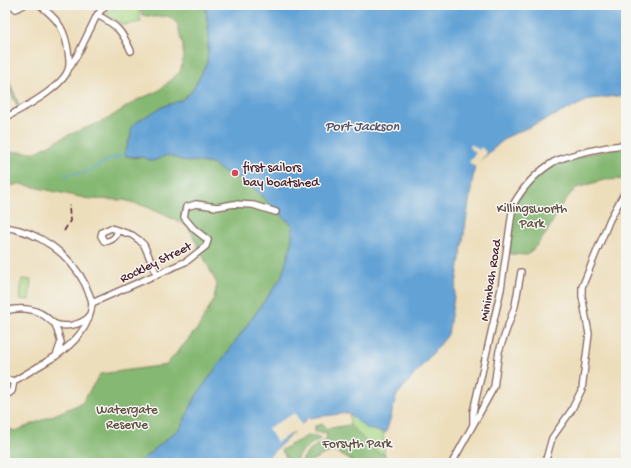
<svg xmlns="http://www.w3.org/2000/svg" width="631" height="468" font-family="'Gochi Hand',sans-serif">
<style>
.green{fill:#a7d785;stroke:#787b58}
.forest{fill:#85b872;stroke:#686c4e}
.water{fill:#62a2d5;stroke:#566080}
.pier{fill:#eddebb}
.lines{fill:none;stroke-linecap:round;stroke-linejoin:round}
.stream{stroke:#62a2d5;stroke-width:1.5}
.minor-casing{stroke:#83625d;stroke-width:8}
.minor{stroke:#fff;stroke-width:5.5}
.rail{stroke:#4a1f2b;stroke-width:1.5;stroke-dasharray:6 3;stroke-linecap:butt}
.poi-dot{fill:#d1495b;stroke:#f6f6f2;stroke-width:1.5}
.labels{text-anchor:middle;stroke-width:3;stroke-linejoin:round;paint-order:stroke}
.poi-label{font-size:13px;fill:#4a1f2b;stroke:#f6f6f2;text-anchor:start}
.park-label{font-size:13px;fill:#614d42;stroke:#f6f6f2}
.street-label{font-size:13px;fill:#4a1f2b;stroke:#f6f6f2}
.water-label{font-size:14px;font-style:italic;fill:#54536f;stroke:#f6f6f2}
</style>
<rect width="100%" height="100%" fill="#f6f6f2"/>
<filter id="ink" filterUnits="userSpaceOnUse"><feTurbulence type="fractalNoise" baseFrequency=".025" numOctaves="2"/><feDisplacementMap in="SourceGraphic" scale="8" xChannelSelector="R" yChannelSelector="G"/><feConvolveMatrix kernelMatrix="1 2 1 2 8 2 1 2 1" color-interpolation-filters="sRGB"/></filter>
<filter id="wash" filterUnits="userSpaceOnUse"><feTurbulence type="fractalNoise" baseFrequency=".012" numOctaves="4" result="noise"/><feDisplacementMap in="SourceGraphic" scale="16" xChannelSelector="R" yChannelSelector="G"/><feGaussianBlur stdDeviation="0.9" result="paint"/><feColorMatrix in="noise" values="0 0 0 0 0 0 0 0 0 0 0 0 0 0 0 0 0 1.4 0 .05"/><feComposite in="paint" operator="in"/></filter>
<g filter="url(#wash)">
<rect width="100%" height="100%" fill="#eddebb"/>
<g class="green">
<path d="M118 5H138L141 22 123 25 105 14Z"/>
<path d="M22 279 31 280 29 300 20 299Z"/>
<path d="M349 412 383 431 385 463H355L335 451C323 452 313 463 301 463 306 451 316 445 326 440L327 433 315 432V426L323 424 325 429 350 425Z"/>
</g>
<g class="forest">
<path d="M144 5H205L209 33 207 63 192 91 182 100 162 107 141 119 127 144 131 158 142 157 153 161 168 155 187 162 194 161 213 164 222 171 246 181 293 226 291 246 281 278 196 396 181 427 138 463H5V428L16 431 82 403 100 374 166 365 198 328 214 299 217 284 188 226 147 207 124 200 89 199 20 184 5 187V152H36L68 135 106 120 137 100 158 91 180 72 183 60V46L177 23 168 16 154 17 142 15 140 7Z"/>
<path d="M5 71 19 105 17 106 5 79Z"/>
<path d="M626 146V179L604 180 576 188 562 204 546 234 528 255 510 254 508 235 513 205 534 177 553 162Z"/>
<path d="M323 424 325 429 350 425 376 452 385 454V463H355L335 451C323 452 313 463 301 463 306 451 316 446 326 440L327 433 315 432V426Z"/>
<path d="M309 435 320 437V439L308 446 297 457V463H290L281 450Z"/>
</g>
<path class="water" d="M205 5H626V95L591 99 507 137 475 165 448 335 397 395 386 433 367 429 348 413 308 418 262 463H138L181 427 196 396 281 278 291 246 293 226 246 181 222 171 213 164 194 161 187 162 168 155 153 161 142 157 126 156 125 151 131 136V127L141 119 162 107 182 100 192 91 207 63 209 33Z"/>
<g class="pier">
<path d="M471 144 479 150 481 147 487 153 475 167 469 162 476 153 469 147Z"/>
<path d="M295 413 302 426 296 431 277 442 268 428Z"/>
</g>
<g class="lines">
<path class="stream" d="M65 175 88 172 106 161 125 154"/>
</g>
</g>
<g filter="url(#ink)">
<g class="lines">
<defs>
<g id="minor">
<path d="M12 5 16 9 24 5"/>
<path d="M97 15C117 25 122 31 131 51"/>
<path d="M70 67 79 52 97 15 106 5"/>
<path d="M5 118C21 109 67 86 69 66 70 60 68 51 67 45 63 25 55 18 40 5"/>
<path d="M5 227C39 232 69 253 85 284 87 290 92 298 92 304 90 327 74 343 56 356"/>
<path d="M118 231C116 237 111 242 104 241L101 236 102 232 111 228 132 235 139 240 144 245 157 275"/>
<path d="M92 303 187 261 206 246 208 240 194 229 184 217 186 207 196 204 217 207 234 204 253 205 276 212"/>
<path d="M5 311C17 308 28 307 40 313 45 315 50 321 55 324 66 328 79 325 88 318"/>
<path d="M5 381 10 380 14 381 56 356 61 342 55 324"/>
<path d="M5 393 8 394 12 391 14 381"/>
<path d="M473 424V412L501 289 513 205C522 189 536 173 552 163 562 156 612 145 626 145"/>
<path d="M452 463 494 387 499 351 515 306 521 272"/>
<path d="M545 463 552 438 571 411 582 389 589 334 582 296V287L610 219 626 190"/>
</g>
</defs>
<use href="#minor" class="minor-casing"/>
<use href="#minor" class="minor"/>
<path class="rail" d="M64 231 70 221 69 205"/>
</g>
</g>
<circle class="poi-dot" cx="235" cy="173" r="4"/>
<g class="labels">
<g class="poi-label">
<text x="243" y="171">first sailors<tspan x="243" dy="15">bay boatshed</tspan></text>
</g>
<g class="park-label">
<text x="532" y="212">Killingsworth<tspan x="532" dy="15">Park</tspan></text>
<text x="127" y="413">Watergate<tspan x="127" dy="15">Reserve</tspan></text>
<text x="357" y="447">Forsyth Park</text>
</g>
<g class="street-label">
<text transform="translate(155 261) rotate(-26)" y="5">Rockley Street</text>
<text transform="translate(489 280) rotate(-81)" y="5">Minimbah Road</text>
</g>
<g class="water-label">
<text x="362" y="130">Port Jackson</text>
</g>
</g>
<rect width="631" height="468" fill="none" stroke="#f6f6f2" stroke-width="20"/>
</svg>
